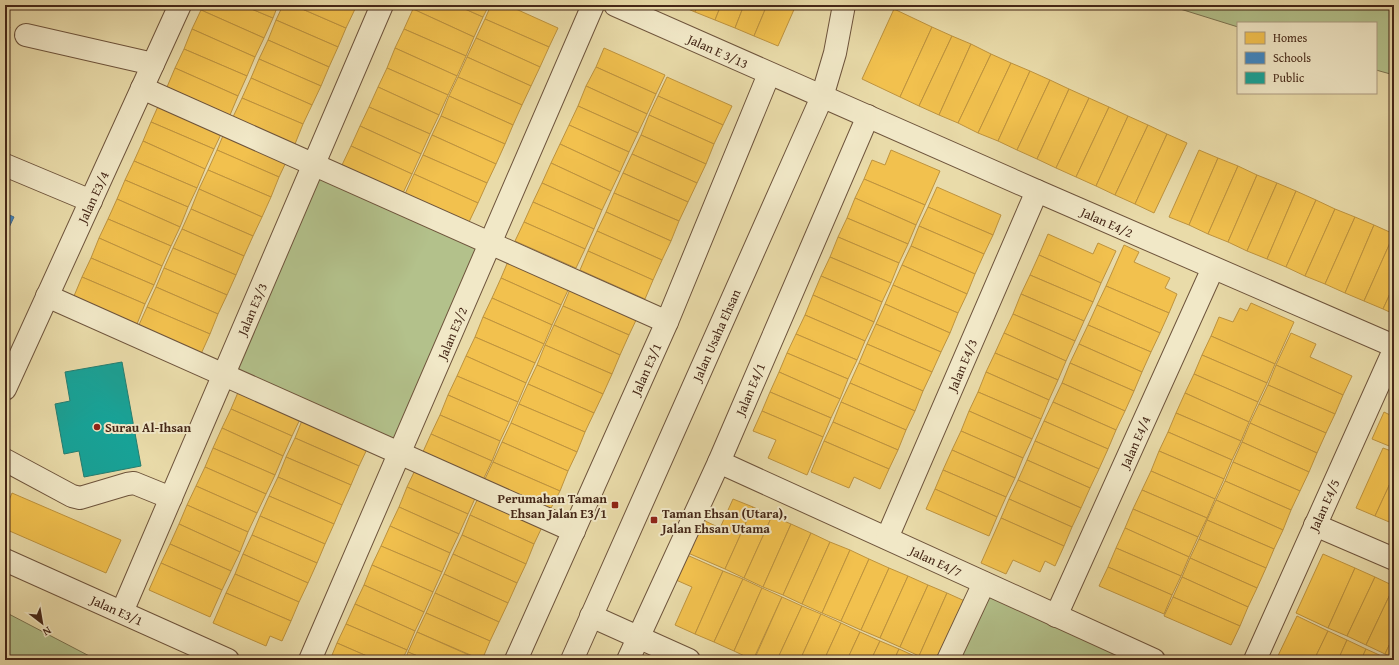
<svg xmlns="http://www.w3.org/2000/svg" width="1399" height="665" font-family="'Gentium Book Plus',serif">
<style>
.green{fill:#b3c18b;stroke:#7c7451}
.homes{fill:#f2c14e;stroke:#be933e}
.schools{fill:#3f88c5;stroke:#416b91}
.public{fill:#17a398;stroke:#257e71}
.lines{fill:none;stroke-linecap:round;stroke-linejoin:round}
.minor-casing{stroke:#6e543c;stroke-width:24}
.minor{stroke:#f1e8c7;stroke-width:22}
.poi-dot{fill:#8f2418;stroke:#f1e8c7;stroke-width:1.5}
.labels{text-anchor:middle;stroke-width:4;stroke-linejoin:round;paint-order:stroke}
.street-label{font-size:13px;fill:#452717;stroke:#f1e8c7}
.poi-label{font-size:13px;font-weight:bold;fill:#452717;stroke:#f1e8c7;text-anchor:start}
</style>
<rect width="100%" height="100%" fill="#e9dba9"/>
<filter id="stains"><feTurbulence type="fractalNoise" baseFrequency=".005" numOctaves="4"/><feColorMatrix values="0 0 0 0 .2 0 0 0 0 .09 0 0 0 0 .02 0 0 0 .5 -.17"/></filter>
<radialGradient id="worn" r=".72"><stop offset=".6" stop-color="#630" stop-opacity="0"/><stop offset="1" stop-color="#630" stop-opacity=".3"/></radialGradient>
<g class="green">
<path d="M1175 5H1394V75L1376 70V23H1238V27L1177 8Z"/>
<path d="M314 164 490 243 399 454 223 375Z"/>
<path d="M984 583 1154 660H948Z"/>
<path d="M5 612 97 660H5Z"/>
</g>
<g class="homes">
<path d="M203 5H242L273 18 264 38 201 10Z"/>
<path d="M242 5H278L273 18Z"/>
<path d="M283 5H293L346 28 338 47 276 20Z"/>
<path d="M293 5H346L355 9 346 28Z"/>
<path d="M415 5H456L483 17 474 37 413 9Z"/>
<path d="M456 5H489L483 17Z"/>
<path d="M491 5H507L558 28 549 47 485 19Z"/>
<path d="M679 5H698L695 12Z"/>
<path d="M698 5H721L715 20 695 12Z"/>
<path d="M721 5H744L735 28 715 20Z"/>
<path d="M744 5H767L754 36 735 28Z"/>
<path d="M767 5H796L778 46 754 36Z"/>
<path d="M413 9 474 37 466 56 404 29Z"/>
<path d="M894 9 932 27 900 97 862 79Z"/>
<path d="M201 10 264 38 255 57 192 29Z"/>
<path d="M485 19 549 47 540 67 476 38Z"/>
<path d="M276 20 338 47 329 67 268 40Z"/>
<path d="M5 25 10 27 5 38Z"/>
<path d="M932 27 952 36 919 106 900 97Z"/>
<path d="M192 29 255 57 247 76 184 49Z"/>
<path d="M404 29 466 56 457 76 395 48Z"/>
<path d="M952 36 971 44 939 115 919 106Z"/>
<path d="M476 38 540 67 531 86 467 57Z"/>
<path d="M268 40 329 67 321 86 259 59Z"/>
<path d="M971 44 991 54 958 123 939 115Z"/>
<path d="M395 48 457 76 448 95 387 68Z"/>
<path d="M604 48 665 75 656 94 596 67Z"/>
<path d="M184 49 247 76 238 96 175 68Z"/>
<path d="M991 54 1011 63 978 133 958 123Z"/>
<path d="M467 57 531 86 522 105 458 77Z"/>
<path d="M259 59 321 86 312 105 251 78Z"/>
<path d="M1011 63 1030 71 998 141 978 133Z"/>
<path d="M596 67 656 94 647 114 586 86Z"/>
<path d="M175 68 238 96 230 115 167 87Z"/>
<path d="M387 68 448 95 439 115 378 87Z"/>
<path d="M1030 71 1050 80 1017 150 998 141Z"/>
<path d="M458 77 522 105 513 125 449 96Z"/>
<path d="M667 77 732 106 723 125 658 96Z"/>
<path d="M251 78 312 105 303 124 242 98Z"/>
<path d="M1050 80 1069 89 1037 159 1017 150Z"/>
<path d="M586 86 647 114 638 133 578 106Z"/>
<path d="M378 87 439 115 430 134 369 107Z"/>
<path d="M1069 89 1089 98 1056 168 1037 159Z"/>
<path d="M449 96 513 125 505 144 441 116Z"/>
<path d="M658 96 723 125 714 144 649 115Z"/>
<path d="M242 98 303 124 295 144 233 117Z"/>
<path d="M1089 98 1109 107 1076 177 1056 168Z"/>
<path d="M160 102 223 130 214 149 151 122Z"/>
<path d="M578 106 638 133 629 152 569 125Z"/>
<path d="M369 107 430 134 421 154 360 126Z"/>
<path d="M1109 107 1128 116 1096 186 1076 177Z"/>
<path d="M649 115 714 144 706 164 641 135Z"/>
<path d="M441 116 505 144 496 164 432 135Z"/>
<path d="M1128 116 1148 125 1115 195 1096 186Z"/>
<path d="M151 122 214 149 205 169 143 141Z"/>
<path d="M569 125 629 152 620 172 560 144Z"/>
<path d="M1148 125 1167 134 1135 204 1115 195Z"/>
<path d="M360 126 421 154 412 174 351 146Z"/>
<path d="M225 131 288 158 279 177 217 150Z"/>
<path d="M1167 134 1187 143 1154 213 1135 204Z"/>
<path d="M432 135 496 164 487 183 423 155Z"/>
<path d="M641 135 706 164 697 183 632 154Z"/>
<path d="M143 141 205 169 197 188 134 161Z"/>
<path d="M560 144 620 172 611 191 551 163Z"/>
<path d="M351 146 412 174 403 193 342 165Z"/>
<path d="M217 150 279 177 271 197 208 170Z"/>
<path d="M891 150 940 171 925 205 864 179 872 160 885 165Z"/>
<path d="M1199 150 1218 158 1189 225 1169 217Z"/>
<path d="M632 154 697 183 688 202 623 173Z"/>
<path d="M423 155 487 183 478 203 414 174Z"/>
<path d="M1218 158 1238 166 1208 234 1189 225Z"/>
<path d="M134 161 197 188 188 207 125 180Z"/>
<path d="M551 163 611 191 602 210 542 183Z"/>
<path d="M1238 166 1257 175 1228 242 1208 234Z"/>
<path d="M208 170 271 197 262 217 199 189Z"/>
<path d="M623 173 688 202 679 221 614 193Z"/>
<path d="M414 174 478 203 469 222 405 194Z"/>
<path d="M1257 175 1277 183 1247 251 1228 242Z"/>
<path d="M864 179 925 205 916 225 855 198Z"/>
<path d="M125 180 188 207 180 227 117 199Z"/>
<path d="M542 183 602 210 594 229 533 202Z"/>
<path d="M1277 183 1296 191 1267 259 1247 251Z"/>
<path d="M937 187 1001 215 993 235 928 207Z"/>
<path d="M199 189 262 217 253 236 191 209Z"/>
<path d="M1296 191 1316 200 1286 267 1267 259Z"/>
<path d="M614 193 679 221 671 241 606 212Z"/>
<path d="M855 198 916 225 908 244 847 218Z"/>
<path d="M117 199 180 227 171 246 108 219Z"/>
<path d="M1316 200 1335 209 1305 276 1286 267Z"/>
<path d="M533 202 594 229 585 249 524 222Z"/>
<path d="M928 207 993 235 984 254 919 226Z"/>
<path d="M191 209 253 236 244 256 182 229Z"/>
<path d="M1335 209 1355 217 1325 284 1305 276Z"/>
<path d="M606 212 671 241 662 260 597 231Z"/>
<path d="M1355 217 1374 225 1345 293 1325 284Z"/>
<path d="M847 218 908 244 899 263 838 237Z"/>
<path d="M108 219 171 246 162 266 99 238Z"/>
<path d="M524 222 585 249 576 268 515 241Z"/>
<path d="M1374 225 1394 234 1364 301 1345 293Z"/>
<path d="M919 226 984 254 975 274 911 246Z"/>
<path d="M182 229 244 256 236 275 173 248Z"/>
<path d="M597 231 662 260 653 280 588 251Z"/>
<path d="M1048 234 1093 254 1098 243 1116 251 1101 283 1039 255Z"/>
<path d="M1394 234V285L1383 309 1364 301Z"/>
<path d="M838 237 899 263 891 283 830 257Z"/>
<path d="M99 238 162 266 154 285 91 258Z"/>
<path d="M1124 245 1139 252 1134 262 1170 278 1165 288 1177 294 1169 313 1106 286Z"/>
<path d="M911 246 975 274 967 294 902 265Z"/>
<path d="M173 248 236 275 227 295 164 268Z"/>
<path d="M588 251 653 280 645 299 580 270Z"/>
<path d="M1039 255 1101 283 1093 302 1030 275Z"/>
<path d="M830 257 891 283 882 302 821 276Z"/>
<path d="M91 258 154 285 145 304 82 277Z"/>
<path d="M509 259 570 286 561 305 501 278Z"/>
<path d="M902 265 967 294 958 313 893 285Z"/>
<path d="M164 268 227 295 218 314 156 287Z"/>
<path d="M1030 275 1093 302 1084 321 1021 294Z"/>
<path d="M821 276 882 302 874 322 813 295Z"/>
<path d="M82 277 145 304 137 324 74 296Z"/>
<path d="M501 278 561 305 552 325 492 298Z"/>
<path d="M893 285 958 313 950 333 885 304Z"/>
<path d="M1394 285V314L1383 309Z"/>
<path d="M1106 286 1169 313 1160 333 1097 305Z"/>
<path d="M156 287 218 314 210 334 147 307Z"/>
<path d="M571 287 638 316 629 335 563 306Z"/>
<path d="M1021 294 1084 321 1075 341 1013 314Z"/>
<path d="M813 295 874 322 865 341 805 315Z"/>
<path d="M492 298 552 325 544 344 483 317Z"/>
<path d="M1251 303 1294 322 1275 364 1211 336 1219 317 1233 322 1240 308 1247 311Z"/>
<path d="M885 304 950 333 941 352 876 324Z"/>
<path d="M1097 305 1160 333 1151 352 1088 325Z"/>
<path d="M563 306 629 335 620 355 554 325Z"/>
<path d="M147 307 210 334 201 354 138 327Z"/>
<path d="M1013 314 1075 341 1066 361 1004 333Z"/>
<path d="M805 315 865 341 857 360 796 334Z"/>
<path d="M483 317 544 344 535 363 475 337Z"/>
<path d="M876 324 941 352 932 372 867 344Z"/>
<path d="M554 325 620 355 612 374 545 345Z"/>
<path d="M1088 325 1151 352 1142 372 1079 344Z"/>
<path d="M1004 333 1066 361 1058 380 995 353Z"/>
<path d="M1291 333 1316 344 1310 357 1352 376 1343 395 1276 365Z"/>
<path d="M796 334 857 360 848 379 787 353Z"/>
<path d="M1211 336 1275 364 1267 383 1202 355Z"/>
<path d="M475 337 535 363 526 383 466 356Z"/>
<path d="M867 344 932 372 923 391 859 363Z"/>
<path d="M1079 344 1142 372 1134 391 1070 363Z"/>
<path d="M545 345 612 374 603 394 537 365Z"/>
<path d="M787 353 848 379 840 399 779 372Z"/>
<path d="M995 353 1058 380 1049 400 986 372Z"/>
<path d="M1202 355 1267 383 1258 402 1194 374Z"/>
<path d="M466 356 526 383 518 402 457 376Z"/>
<path d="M859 363 923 391 915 411 850 383Z"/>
<path d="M1070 363 1134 391 1125 411 1062 383Z"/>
<path d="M537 365 603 394 594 413 528 384Z"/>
<path d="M1276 365 1343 395 1335 414 1268 385Z"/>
<path d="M779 372 840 399 831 418 770 392Z"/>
<path d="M986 372 1049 400 1041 419 978 392Z"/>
<path d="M1194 374 1258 402 1249 422 1185 393Z"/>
<path d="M457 376 518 402 509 422 448 395Z"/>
<path d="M850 383 915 411 906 430 841 402Z"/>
<path d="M1062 383 1125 411 1116 430 1053 402Z"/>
<path d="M528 384 594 413 585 432 519 404Z"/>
<path d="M1268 385 1335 414 1326 433 1259 404Z"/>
<path d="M239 390 301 417 292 436 231 409Z"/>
<path d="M770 392 831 418 823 437 762 411Z"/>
<path d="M978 392 1041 419 1032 439 969 411Z"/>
<path d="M1185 393 1249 422 1241 441 1176 413Z"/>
<path d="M448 395 509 422 500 441 440 415Z"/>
<path d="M841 402 906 430 898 450 833 422Z"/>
<path d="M1053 402 1116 430 1108 449 1044 421Z"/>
<path d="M519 404 585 432 577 452 511 423Z"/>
<path d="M1259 404 1326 433 1317 453 1250 423Z"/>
<path d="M231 409 292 436 283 456 222 428Z"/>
<path d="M762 411 823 437 807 475 768 458 776 440 753 431Z"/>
<path d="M969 411 1032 439 1023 458 961 431Z"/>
<path d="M1384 412 1394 417V448L1372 439Z"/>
<path d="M1176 413 1241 441 1232 460 1168 432Z"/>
<path d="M440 415 500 441 492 461 431 434Z"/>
<path d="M303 418 368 447 359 466 295 438Z"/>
<path d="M1044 421 1108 449 1099 469 1035 441Z"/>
<path d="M833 422 898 450 889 469 824 441Z"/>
<path d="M511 423 577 452 568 471 502 442Z"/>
<path d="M1250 423 1317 453 1309 472 1242 442Z"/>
<path d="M222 428 283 456 275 475 213 448Z"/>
<path d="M961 431 1023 458 1015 478 952 450Z"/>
<path d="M1168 432 1232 460 1224 479 1159 451Z"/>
<path d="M431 434 492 461 483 480 422 454Z"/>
<path d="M295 438 359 466 351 485 286 457Z"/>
<path d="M824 441 889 469 880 489 854 477 849 488 811 472Z"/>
<path d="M1035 441 1099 469 1090 488 1027 460Z"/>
<path d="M502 442 568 471 560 491 493 462Z"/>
<path d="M1242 442 1309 472 1300 491 1233 462Z"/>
<path d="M213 448 275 475 266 494 205 467Z"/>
<path d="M1383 448 1394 452V475L1375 516 1356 508Z"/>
<path d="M952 450 1015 478 1006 497 943 470Z"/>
<path d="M1159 451 1224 479 1215 499 1151 471Z"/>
<path d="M286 457 351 485 342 505 278 477Z"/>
<path d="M1027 460 1090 488 1081 508 1018 480Z"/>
<path d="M493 462 560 491 550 510 484 481Z"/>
<path d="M1233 462 1300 491 1291 510 1225 481Z"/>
<path d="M205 467 266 494 257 513 196 486Z"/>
<path d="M416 468 477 494 468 514 407 487Z"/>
<path d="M943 470 1006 497 997 517 935 489Z"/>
<path d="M1151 471 1215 499 1207 518 1142 490Z"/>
<path d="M1394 475V524L1375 516Z"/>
<path d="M278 477 342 505 334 524 269 496Z"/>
<path d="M1018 480 1081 508 1072 527 1009 499Z"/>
<path d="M1225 481 1291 510 1283 530 1216 500Z"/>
<path d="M196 486 257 513 248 532 187 505Z"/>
<path d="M407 487 468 514 459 534 399 507Z"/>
<path d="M935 489 997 517 989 536 926 509Z"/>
<path d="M1142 490 1207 518 1198 537 1133 509Z"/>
<path d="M12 493 121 540 106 573 5 529V510Z"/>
<path d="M269 496 334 524 325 544 260 516Z"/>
<path d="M479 496 543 525 534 544 470 515Z"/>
<path d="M733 499 753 507 725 569 688 553 703 520 720 528Z"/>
<path d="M1009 499 1072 527 1064 546 1001 518Z"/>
<path d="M1216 500 1283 530 1274 549 1207 520Z"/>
<path d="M187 505 248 532 240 552 179 524Z"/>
<path d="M399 507 459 534 450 553 390 526Z"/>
<path d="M753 507 772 516 744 578 725 569Z"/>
<path d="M1133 509 1198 537 1189 557 1125 528Z"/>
<path d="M470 515 534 544 526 564 462 535Z"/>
<path d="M260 516 325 544 317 563 252 535Z"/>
<path d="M772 516 791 524 763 587 744 578Z"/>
<path d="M1001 518 1064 546 1055 566 1045 561 1040 572 1013 560 1006 574 981 563Z"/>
<path d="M1207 520 1274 549 1266 568 1199 539Z"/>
<path d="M179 524 240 552 231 571 170 544Z"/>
<path d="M791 524 811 533 783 595 763 587Z"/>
<path d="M390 526 450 553 442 572 381 546Z"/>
<path d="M1125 528 1189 557 1181 576 1116 548Z"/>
<path d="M811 533 830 542 802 604 783 595Z"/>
<path d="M252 535 317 563 308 583 243 554Z"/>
<path d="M462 535 526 564 517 583 453 554Z"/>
<path d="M1199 539 1266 568 1257 588 1190 558Z"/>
<path d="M830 542 850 550 822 613 802 604Z"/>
<path d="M170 544 231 571 222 590 161 563Z"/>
<path d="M381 546 442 572 433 592 372 565Z"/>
<path d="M1116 548 1181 576 1172 595 1108 567Z"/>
<path d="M850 550 869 559 841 621 822 613Z"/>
<path d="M243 554 308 583 299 602 235 574Z"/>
<path d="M453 554 517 583 508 603 444 574Z"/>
<path d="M1323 554 1355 568 1328 628 1296 613Z"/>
<path d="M687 555 723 571 695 634 675 625 692 587 676 580Z"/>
<path d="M1190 558 1257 588 1248 607 1182 577Z"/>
<path d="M869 559 889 568 861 630 841 621Z"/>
<path d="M161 563 222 590 210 617 149 590Z"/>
<path d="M372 565 433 592 424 612 364 585Z"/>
<path d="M1108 567 1172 595 1164 614 1099 586Z"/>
<path d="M889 568 908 576 880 638 861 630Z"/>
<path d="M1355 568 1375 577 1347 636 1328 628Z"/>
<path d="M723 571 743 579 714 642 695 634Z"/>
<path d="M235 574 299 602 291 621 226 593Z"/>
<path d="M444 574 508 603 499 622 435 593Z"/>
<path d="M908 576 928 585 900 647 880 638Z"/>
<path d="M1182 577 1248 607 1240 626 1173 597Z"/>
<path d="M1375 577 1394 586 1366 645 1347 636Z"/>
<path d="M743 579 762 588 734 651 714 642Z"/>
<path d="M364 585 424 612 415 631 355 604Z"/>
<path d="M928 585 947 593 919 656 900 647Z"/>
<path d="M1394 586V635L1385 654 1366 645Z"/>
<path d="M762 588 782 597 753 660 734 651Z"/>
<path d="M226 593 291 621 282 641 270 636 266 646 213 623Z"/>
<path d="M435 593 499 622 490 641 426 613Z"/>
<path d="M947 593 967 602 940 660H929L919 656Z"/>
<path d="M782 597 802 606 777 660H754Z"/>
<path d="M1173 597 1240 626 1231 645 1164 616Z"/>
<path d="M355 604 415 631 407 650 346 624Z"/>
<path d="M802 606 821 614 800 660H777Z"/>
<path d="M426 613 490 641 482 660 417 632Z"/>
<path d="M821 614 841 623 824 660H800Z"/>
<path d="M1297 616 1328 631 1314 660H1276Z"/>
<path d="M841 623 860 632 847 660H824Z"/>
<path d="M346 624 407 650 402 660H376L337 643Z"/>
<path d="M1328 631 1347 640 1338 660H1314Z"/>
<path d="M417 632 480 660H427L408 652Z"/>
<path d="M860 632 880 641 871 660H847Z"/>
<path d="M1394 635V658L1385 654Z"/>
<path d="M1347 640 1366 649 1361 660H1338Z"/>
<path d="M880 641 899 649 894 660H871Z"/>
<path d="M337 643 376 660H330Z"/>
<path d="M899 649 919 658 918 660H894Z"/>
<path d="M1366 649 1386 658 1385 660H1361Z"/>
<path d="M408 652 427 660H405Z"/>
</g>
<path class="schools" d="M5 213 14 217 5 236Z"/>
<path class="public" d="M122 362 141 466 84 477 79 451 64 454 55 404 70 401 65 372Z"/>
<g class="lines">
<defs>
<g id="minor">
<path d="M615 5 1037 191 1394 346"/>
<path d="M26 35 153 64"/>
<path d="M142 88 667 322"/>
<path d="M5 165 91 201"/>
<path d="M47 296 574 531"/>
<path d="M5 389 180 5"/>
<path d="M5 460 72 496 80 498 127 484 134 483 171 498"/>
<path d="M719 462 1154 660"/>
<path d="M1315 525 1394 559"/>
<path d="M887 538 1037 191"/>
<path d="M5 560 228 660"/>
<path d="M122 612 382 5"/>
<path d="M591 616 689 660"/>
<path d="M1056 616 1213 268"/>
<path d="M310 660 593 5"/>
<path d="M516 660 667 322 769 74"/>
<path d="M572 660 822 97 835 53 844 5"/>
<path d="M628 660 719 462 868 116"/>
<path d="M948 660 984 583"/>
<path d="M1255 660 1394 350"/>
</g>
</defs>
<use href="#minor" class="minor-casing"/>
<use href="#minor" class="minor"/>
</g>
<g class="poi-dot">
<circle cx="97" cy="427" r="4"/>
<rect x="611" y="501" width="8" height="8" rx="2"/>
<rect x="650" y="516" width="8" height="8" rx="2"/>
</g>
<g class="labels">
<g class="street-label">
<text transform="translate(718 51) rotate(24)" y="5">Jalan E 3/13</text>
<text transform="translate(93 197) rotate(-65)" y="5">Jalan E3/4</text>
<text transform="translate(1107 222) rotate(24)" y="5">Jalan E4/2</text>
<text transform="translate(252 309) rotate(-67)" y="5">Jalan E3/3</text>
<text transform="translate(452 333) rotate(-67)" y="5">Jalan E3/2</text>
<text transform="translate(716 335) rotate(-66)" y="5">Jalan Usaha Ehsan</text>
<text transform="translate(962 365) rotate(-67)" y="5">Jalan E4/3</text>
<text transform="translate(646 369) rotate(-66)" y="5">Jalan E3/1</text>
<text transform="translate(750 389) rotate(-67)" y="5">Jalan E4/1</text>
<text transform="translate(1135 442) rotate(-66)" y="5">Jalan E4/4</text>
<text transform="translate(1324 505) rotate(-66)" y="5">Jalan E4/5</text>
<text transform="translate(936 561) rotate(25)" y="5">Jalan E4/7</text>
<text transform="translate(117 610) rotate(24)" y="5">Jalan E3/1</text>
</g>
<g class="poi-label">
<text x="105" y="432">Surau Al-Ihsan</text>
<text x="607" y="503" text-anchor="end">Perumahan Taman<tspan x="607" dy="15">Ehsan Jalan E3/1</tspan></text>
<text x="662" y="518">Taman Ehsan (Utara),<tspan x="662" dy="15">Jalan Ehsan Utama</tspan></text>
</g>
</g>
<rect width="1399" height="665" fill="none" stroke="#e9dba9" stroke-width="20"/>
<rect x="6" y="6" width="1387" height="653" fill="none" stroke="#452717" stroke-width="2"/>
<rect x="10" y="10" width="1379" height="645" fill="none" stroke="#452717"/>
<rect x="1237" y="22" width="140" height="72" fill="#f1e8c7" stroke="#ac9b81"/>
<rect x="1245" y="32" width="20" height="12" fill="#f2c14e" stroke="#ac9b81"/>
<text x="1273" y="42" font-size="12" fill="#452717">Homes</text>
<rect x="1245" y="52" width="20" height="12" fill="#3f88c5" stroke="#ac9b81"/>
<text x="1273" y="62" font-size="12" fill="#452717">Schools</text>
<rect x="1245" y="72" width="20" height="12" fill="#17a398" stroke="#ac9b81"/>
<text x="1273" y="82" font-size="12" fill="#452717">Public</text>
<g transform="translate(42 623) rotate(149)" stroke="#f1e8c7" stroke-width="3" paint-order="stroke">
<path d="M0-3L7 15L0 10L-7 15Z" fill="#452717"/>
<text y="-6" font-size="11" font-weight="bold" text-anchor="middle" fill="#452717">N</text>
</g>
<rect width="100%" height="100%" filter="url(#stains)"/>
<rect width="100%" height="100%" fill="url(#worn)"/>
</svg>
